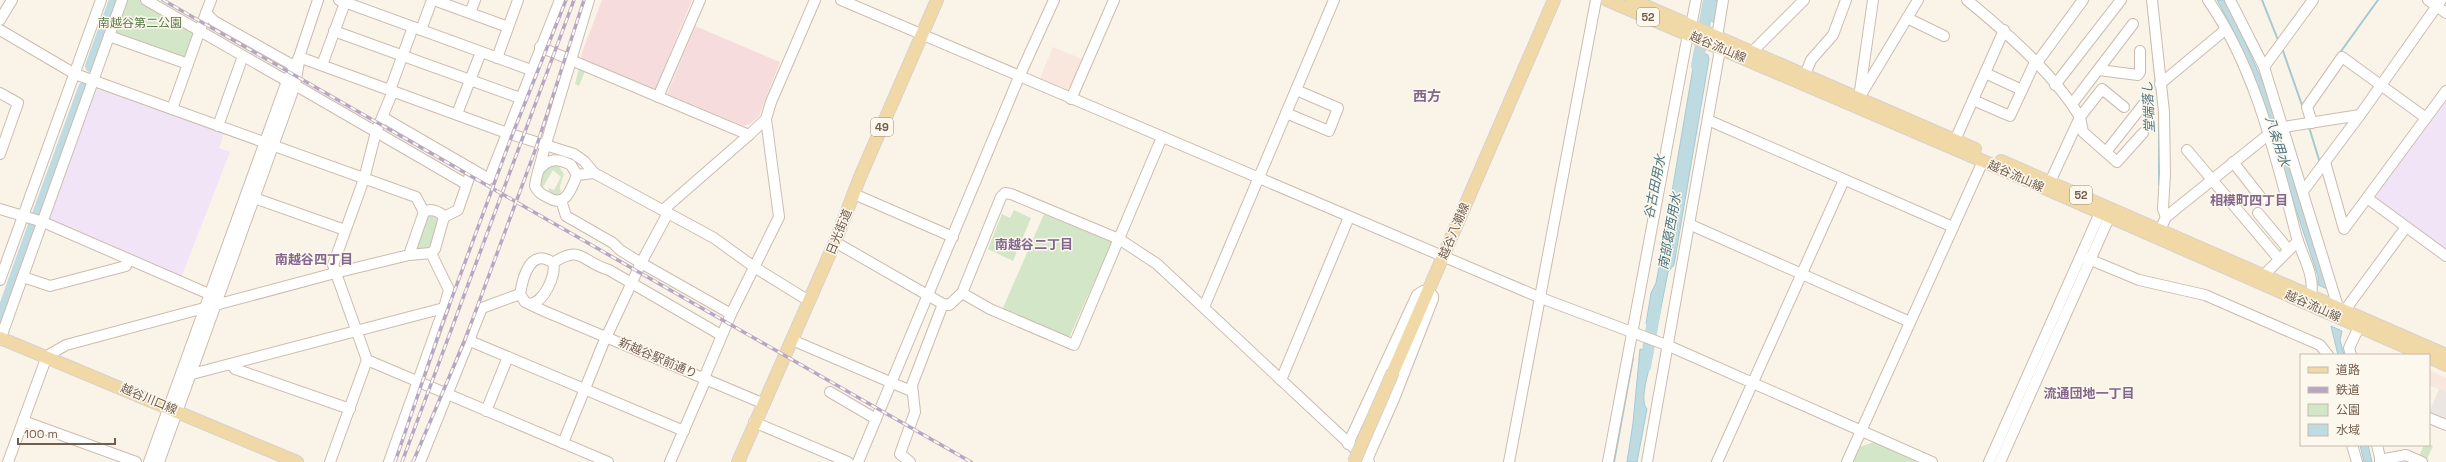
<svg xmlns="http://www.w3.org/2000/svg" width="2446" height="462" font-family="'Space Grotesk','Noto Sans JP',sans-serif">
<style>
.commercial{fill:#f9e6dd}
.industrial{fill:#ebe6e1}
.education{fill:#f1e4f6}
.medical{fill:#f7dcde}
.green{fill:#d3e6c7}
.water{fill:#bedbe2;stroke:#a5c9d2}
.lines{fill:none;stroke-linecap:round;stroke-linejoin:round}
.stream{stroke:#a5c9d2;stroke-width:2}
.river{stroke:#bedbe2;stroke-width:12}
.minor-casing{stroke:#cbbcaf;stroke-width:12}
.major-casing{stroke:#d7d1cd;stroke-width:14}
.minor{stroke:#fff;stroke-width:10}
.major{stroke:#f1d9a7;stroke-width:12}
.rail-casing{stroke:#b7a7c3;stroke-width:3.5}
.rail{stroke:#fdf8ed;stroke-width:2;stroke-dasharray:6;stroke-linecap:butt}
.major-bridge-casing{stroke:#d7d1cd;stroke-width:14;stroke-linecap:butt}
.major-bridge{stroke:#f1d9a7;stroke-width:12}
.labels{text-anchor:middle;stroke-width:3;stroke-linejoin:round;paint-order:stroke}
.shield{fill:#fdf8ed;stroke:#9b8b7e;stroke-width:1}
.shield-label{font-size:11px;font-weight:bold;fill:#715c4e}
.park-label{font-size:12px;fill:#577b4b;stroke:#fdf8ed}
.street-label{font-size:12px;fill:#715c4e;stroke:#fdf8ed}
.water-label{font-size:13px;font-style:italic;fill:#4b7682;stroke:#fdf8ed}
.neighbourhood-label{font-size:13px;font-weight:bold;fill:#82668d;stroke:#fdf8ed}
.quarter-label{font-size:14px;font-weight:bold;fill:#82668d;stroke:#fdf8ed}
</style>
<rect width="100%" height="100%" fill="#faf4e8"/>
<g class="commercial">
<path d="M1053 47 1084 60 1071 91 1040 78Z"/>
<path d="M2429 370 2446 378V392L2429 385Z"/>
</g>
<path class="industrial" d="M2439 389 2446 392V420L2429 413Z"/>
<g class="education">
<path d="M98 88 224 133 219 148 230 152 181 278 50 221 49 218 95 90Z"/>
<path d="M2446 98V253L2375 200 2374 196Z"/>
</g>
<g class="medical">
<path d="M602 0H692L655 90 583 60 581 55Z"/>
<path d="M695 26 780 62 759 116 750 124 744 126 667 94Z"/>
</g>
<g class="green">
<path d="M126 0H140L192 30 195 35 184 59 117 35 115 30Z"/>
<path d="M579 68 585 71 579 86 575 84Z"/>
<path d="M550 165H558L564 174 560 186 561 195 556 196 548 193 549 188 554 190 561 177 553 170 543 187 541 185V174Z"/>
<path d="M1014 210 1031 218 1013 261 988 249 1002 214 1010 218Z"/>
<path d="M429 214 439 219 429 248H417Z"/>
<path d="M1044 214 1112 242 1069 338 1002 310Z"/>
<path d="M1874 442 1920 462H1851L1856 448Z"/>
<path d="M2429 444 2433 446 2427 459 2419 456 2424 445Z"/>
</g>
<g class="water">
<path d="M1707 0H1718L1714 23 1704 15Z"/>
<path d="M2217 0H2225L2232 13 2272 103 2278 125 2271 127C2256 83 2240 40 2217 0Z"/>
<path d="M1696 50 1708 55 1709 59 1674 265 1668 272 1657 328 1646 324 1651 293 1656 283 1661 257Z"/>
<path d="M2280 133 2324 277 2330 290 2318 285V276L2272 137Z"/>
<path d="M2331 326 2342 331 2340 340 2344 355H2338Z"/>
<path d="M1640 349 1653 352C1651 365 1638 400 1647 409L1637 462H1627L1633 423Z"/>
<path d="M2360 445H2368L2372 462H2364Z"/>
</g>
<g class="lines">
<g class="stream">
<path d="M2262 0 2278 40"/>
<path d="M2150 26 2156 83"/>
<path d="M2282 48 2303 108"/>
<path d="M2339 54 2378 0"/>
<path d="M2303 104 2308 97"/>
<path d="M2159 114V185"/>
<path d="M2309 127 2320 163"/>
<path d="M1614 462 1633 358"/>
</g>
<g class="river">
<path d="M91 66 115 0"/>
<path d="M1697 66 1709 0"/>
<path d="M37 217 84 88"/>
<path d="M0 320 34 225"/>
<path d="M1645 367 1655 310"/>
</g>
<defs>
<g id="minor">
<path d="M146 0 287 81"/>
<path d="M211 0 206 13 214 21 294 66"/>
<path d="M318 0 299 57 507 133 574 154 584 161 594 173"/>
<path d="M339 0 531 70"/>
<path d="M434 0 508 27"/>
<path d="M841 0 1541 298 1669 346 1932 462"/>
<path d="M1967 0C2007 33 2053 73 2080 117L2050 182"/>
<path d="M2152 0 2164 112 2165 173 2163 209 2166 217"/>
<path d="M2208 0C2256 69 2276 158 2297 238 2303 258 2315 275 2311 296"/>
<path d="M2230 0 2264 67 2338 307"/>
<path d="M2428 0 2446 13"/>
<path d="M470 13 475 0"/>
<path d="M1907 18 1944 36"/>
<path d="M0 20 12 0"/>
<path d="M1691 26 1696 0"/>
<path d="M0 30 75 74 416 197 424 212 409 255"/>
<path d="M421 30 432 0"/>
<path d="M334 31 520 98"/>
<path d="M109 36 188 64"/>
<path d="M540 47 749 135 766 119"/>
<path d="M1752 52 1804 0"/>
<path d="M497 58 518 0"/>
<path d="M2036 64 2083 0"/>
<path d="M322 65 346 0"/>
<path d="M2264 67 2313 0"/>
<path d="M2099 70 2138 75 2140 72V51"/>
<path d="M1985 73 2022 90"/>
<path d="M1805 75 1811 60 1833 35 1846 0"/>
<path d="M2160 84 2225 30"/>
<path d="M295 85 466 184"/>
<path d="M2055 85 2121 0"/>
<path d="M390 90 413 27"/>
<path d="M1860 91 1873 0"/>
<path d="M0 93 18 103 0 154"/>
<path d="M658 97 700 0"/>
<path d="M1859 98 1918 0"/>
<path d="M1071 99 1114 0"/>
<path d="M1973 100 2010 116 2035 62"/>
<path d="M2072 104 2133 24"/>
<path d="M2124 107 2102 89 2080 117 2083 132 2117 162 2143 133"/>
<path d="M172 109 206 13"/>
<path d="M1286 113 1329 131 1338 108 1296 90"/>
<path d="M457 114 481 52"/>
<path d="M384 118 489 179 560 0"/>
<path d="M1708 120 1953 227"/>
<path d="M2312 123 2307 107 2342 57 2426 118"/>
<path d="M218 126 243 56"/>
<path d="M1952 147 2004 30"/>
<path d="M2187 150 2279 259"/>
<path d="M2106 152 2143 105"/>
<path d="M2233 162 2262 199"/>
<path d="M2325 162 2344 229 2446 91"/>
<path d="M538 171C548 158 557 158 571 165L577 175C572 187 566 208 549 198 543 195 538 193 535 186 536 176 540 166 542 157L589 0"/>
<path d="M577 175 594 173 714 238 754 267 809 301"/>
<path d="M2304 190 2360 115"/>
<path d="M854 194 953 237"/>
<path d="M254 198 345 230"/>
<path d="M2367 198 2446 256"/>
<path d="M561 200 566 216 613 243 620 250 641 263 668 213"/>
<path d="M0 209 43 222 209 294"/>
<path d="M663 210 749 135"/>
<path d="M2258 213 2288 249"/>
<path d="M444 217 458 210 472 169"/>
<path d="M1691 225 1910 322"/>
<path d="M2160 230 2166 217 2269 134 2284 127 2360 115 2441 0"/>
<path d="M835 242 943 304 949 305 962 293 1001 197 1005 193 1011 194 1119 239 1157 264 1369 462"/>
<path d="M2086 258 2139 280 2205 295 2320 345 2328 355"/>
<path d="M553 263C582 244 581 262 609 270L721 335"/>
<path d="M2264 275 2298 241"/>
<path d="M23 277 50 286 126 266 128 259"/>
<path d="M0 280 101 0"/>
<path d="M962 293 990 309 1074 345 1162 137"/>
<path d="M529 304C543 304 557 275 553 263 531 247 523 276 520 294L525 302 544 311 762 403"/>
<path d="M1204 307 1334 0"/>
<path d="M2345 310 2406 227"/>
<path d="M0 340 122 0"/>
<path d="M792 340 911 391"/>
<path d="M470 341 684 431"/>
<path d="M2351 355 2349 348 2359 327"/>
<path d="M367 360 608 462"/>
<path d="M231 364 235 369 350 409"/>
<path d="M192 374 444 308 449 290 431 253"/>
<path d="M704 378 731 314 779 217 766 119 771 102 815 0"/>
<path d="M1281 380 1349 217"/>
<path d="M830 392 876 419"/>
<path d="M486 411 508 357"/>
<path d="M2429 418 2446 425"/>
<path d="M23 421 136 462"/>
<path d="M754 422 848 462"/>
<path d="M563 443 603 344 641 263 731 314"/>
<path d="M1348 444 1417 295 1423 291H1428L1433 296V299L1394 399 1367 460"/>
<path d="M2352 445 2357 462"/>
<path d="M2377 445 2381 462"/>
<path d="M2380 460 2406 455 2422 462"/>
<path d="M8 462 47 356 66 345 335 273 409 255 431 253 435 249 444 217C440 211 430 208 424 212"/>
<path d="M149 462 287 81 299 57"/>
<path d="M159 462 295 85 299 62"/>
<path d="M330 462 367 360 333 265 364 179 376 132 393 91"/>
<path d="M389 462 444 308"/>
<path d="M420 462 482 308 520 294"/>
<path d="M670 462 706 379"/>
<path d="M858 462 1019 77 1054 0"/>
<path d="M910 462 900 454 915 412 912 385 943 304"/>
<path d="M1509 462 1596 0"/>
<path d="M1608 462 1688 34"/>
<path d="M1647 462 1719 55 1717 37 1723 0"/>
<path d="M1717 462 1844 180"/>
<path d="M1847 462 1983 161"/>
<path d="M1989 462 2103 206"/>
<path d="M2000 462 2112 211"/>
</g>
<g id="major">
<path d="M1607 0 1983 161 2424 355"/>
<path d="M1632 0 1975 149"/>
<path d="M2001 161 2446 355"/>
<path d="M0 338 297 462"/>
<path d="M2429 357 2446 365"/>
<path d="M1393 372 1554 0"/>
<path d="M738 462 835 242 860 177 937 0"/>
</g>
</defs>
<use href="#minor" class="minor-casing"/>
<use href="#major" class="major-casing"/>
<use href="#minor" class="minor"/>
<use href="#major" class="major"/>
<defs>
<g id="rail">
<path d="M163 0 971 462"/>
<path d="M395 462 440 330 511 138 566 0"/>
<path d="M402 462 574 0"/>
<path d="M413 462 465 340 536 148 584 0"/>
</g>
</defs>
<use href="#rail" class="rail-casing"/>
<use href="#rail" class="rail"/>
<defs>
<path id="major-bridge" d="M1354 462 1393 372"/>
</defs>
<use href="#major-bridge" class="major-bridge-casing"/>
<use href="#major-bridge" class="major-bridge"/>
</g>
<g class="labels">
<g class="shield">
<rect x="1637" y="8" width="22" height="18" rx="3"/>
<rect x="871" y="118" width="22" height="18" rx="3"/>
<rect x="2070" y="186" width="22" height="18" rx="3"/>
</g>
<g class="shield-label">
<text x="1648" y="21">52</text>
<text x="882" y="131">49</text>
<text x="2081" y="199">52</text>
</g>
<g class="park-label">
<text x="140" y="27">南越谷第二公園</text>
</g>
<g class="street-label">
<text transform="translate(1718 47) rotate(23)" y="4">越谷流山線</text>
<text transform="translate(2016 176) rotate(24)" y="4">越谷流山線</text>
<text transform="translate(1454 231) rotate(-67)" y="4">越谷八潮線</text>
<text transform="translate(839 232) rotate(-68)" y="4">日光街道</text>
<text transform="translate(2313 306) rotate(24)" y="4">越谷流山線</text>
<text transform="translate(658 358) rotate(23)" y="4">新越谷駅前通り</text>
<text transform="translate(149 399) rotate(23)" y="4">越谷川口線</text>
</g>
<g class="water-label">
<text transform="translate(2148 107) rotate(-93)" y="5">堂端落し</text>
<text transform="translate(2278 141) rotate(72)" y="5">八条用水</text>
<text transform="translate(1654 187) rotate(-79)" y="5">谷古田用水</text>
<text transform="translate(1669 231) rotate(-80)" y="5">南部葛西用水</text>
</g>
<g class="neighbourhood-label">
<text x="2249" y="205">相模町四丁目</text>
<text x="1034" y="249">南越谷二丁目</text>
<text x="314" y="264">南越谷四丁目</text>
<text x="2089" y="398">流通団地一丁目</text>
</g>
<g class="quarter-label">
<text x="1427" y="101">西方</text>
</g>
</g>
<rect x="2300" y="354" width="130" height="92" fill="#fdf8ed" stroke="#c5baad"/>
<rect x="2308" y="367" width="20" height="6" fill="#f1d9a7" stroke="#c5baad"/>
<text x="2336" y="374" font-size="12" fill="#715c4e">道路</text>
<rect x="2308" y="387" width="20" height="6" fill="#b7a7c3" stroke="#c5baad"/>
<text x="2336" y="394" font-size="12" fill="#715c4e">鉄道</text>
<rect x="2308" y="404" width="20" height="12" fill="#d3e6c7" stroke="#c5baad"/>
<text x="2336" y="414" font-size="12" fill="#715c4e">公園</text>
<rect x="2308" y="424" width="20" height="12" fill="#bedbe2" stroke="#c5baad"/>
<text x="2336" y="434" font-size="12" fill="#715c4e">水域</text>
<path d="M18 438v6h97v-6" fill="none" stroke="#715c4e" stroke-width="2"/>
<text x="24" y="438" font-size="12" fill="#715c4e" stroke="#fdf8ed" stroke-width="3" paint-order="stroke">100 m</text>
</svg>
